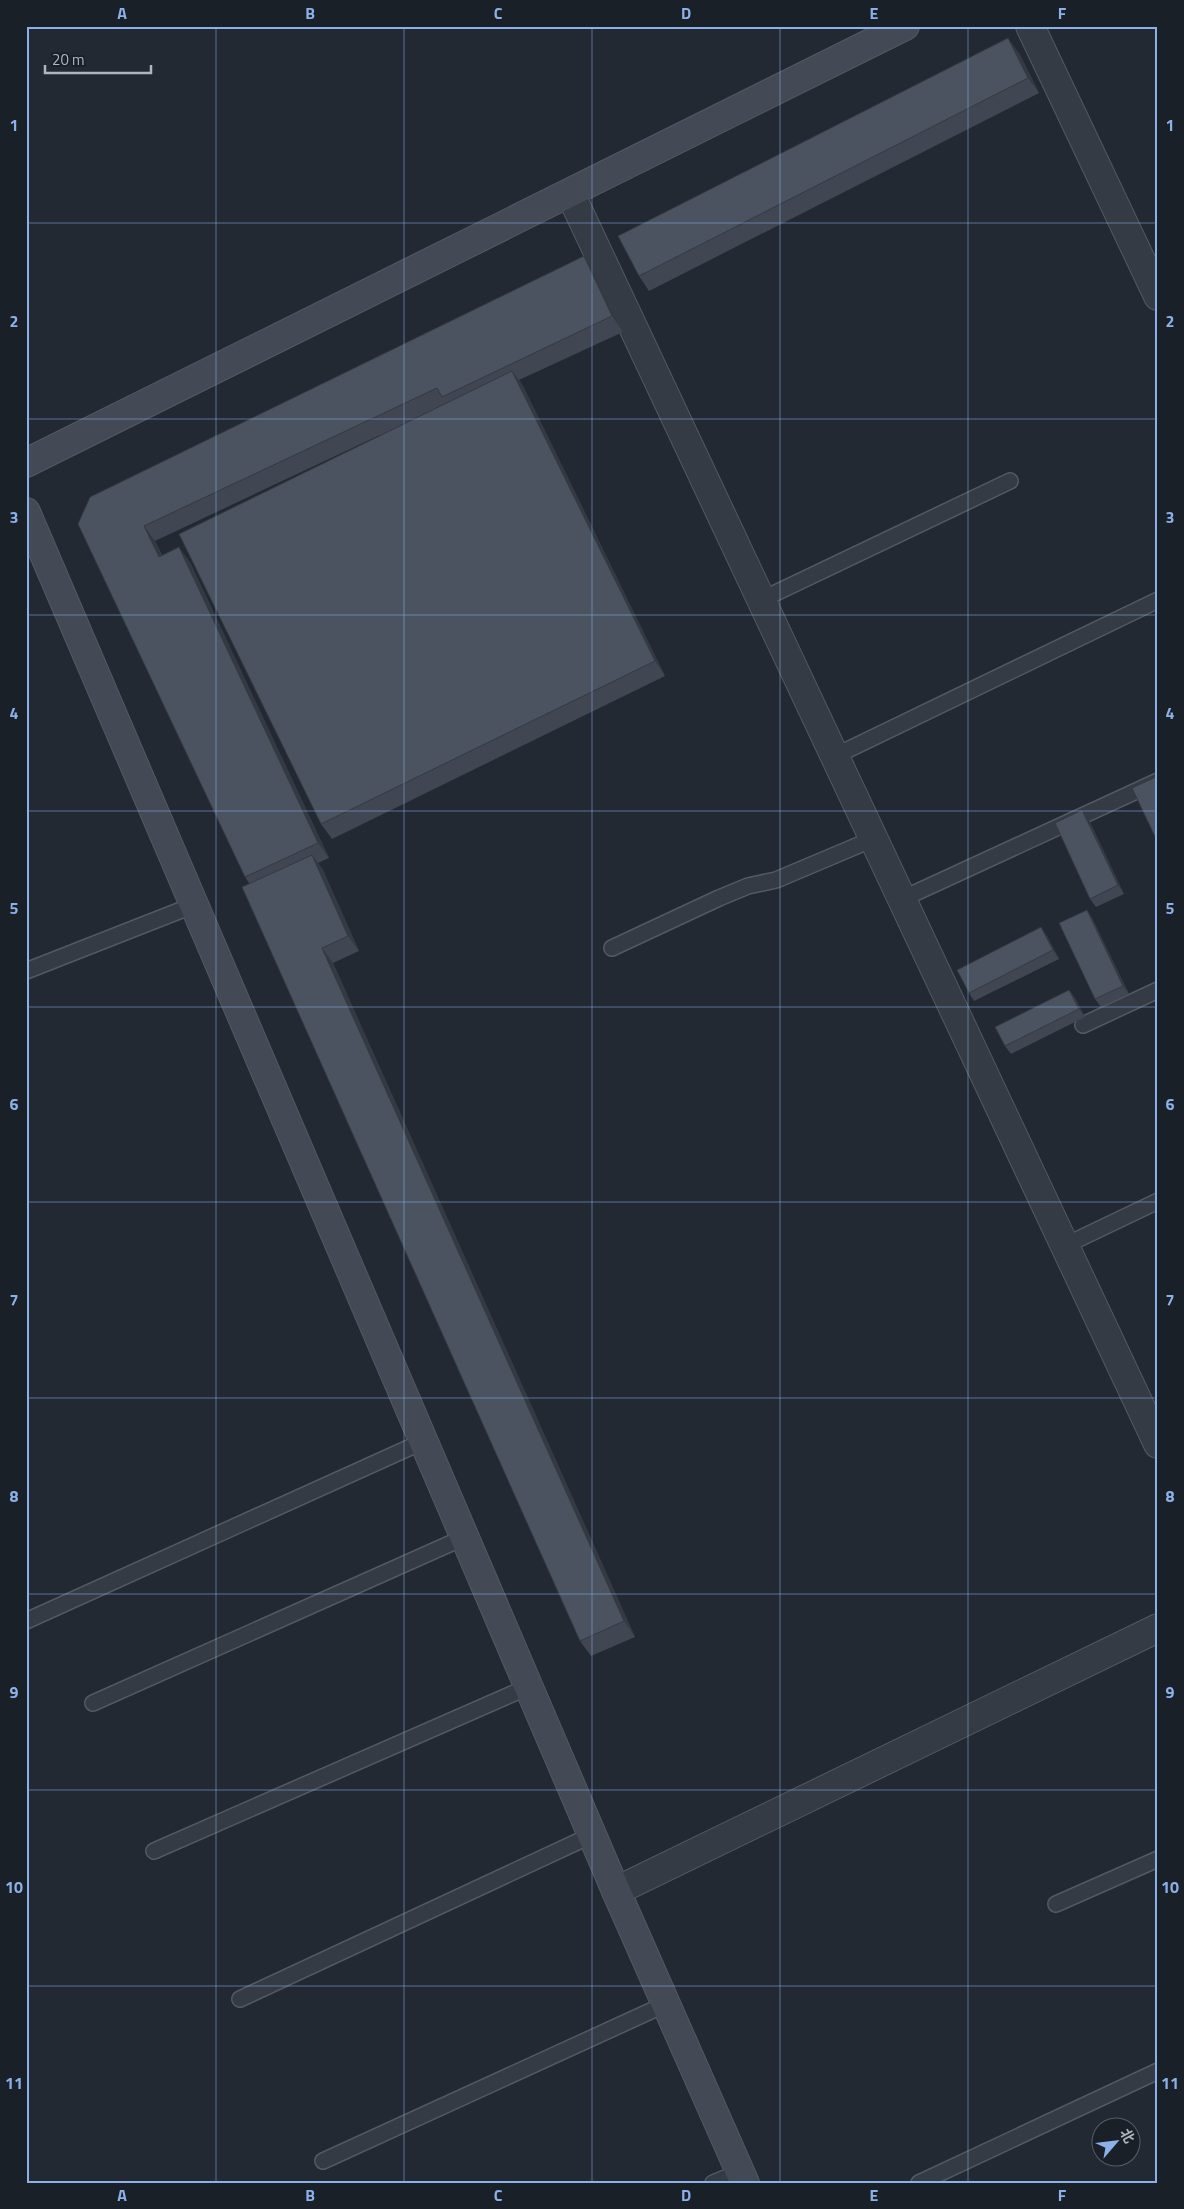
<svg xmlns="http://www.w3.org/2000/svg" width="1184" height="2209" font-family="'Titillium Web','Noto Sans SC',sans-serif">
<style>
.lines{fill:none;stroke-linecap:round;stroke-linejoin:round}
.lane-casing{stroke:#525962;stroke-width:18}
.street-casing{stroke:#525962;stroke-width:30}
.secondary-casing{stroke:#525962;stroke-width:30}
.lane{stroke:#353b44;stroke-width:15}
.street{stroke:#353b44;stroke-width:28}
.secondary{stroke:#434a56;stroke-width:28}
.wall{fill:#404752}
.shaded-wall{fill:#343a42}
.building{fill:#4a535f;stroke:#343a42}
.grid{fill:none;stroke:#8cb0e9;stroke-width:1;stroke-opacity:0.55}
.neatline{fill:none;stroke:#8cb0e9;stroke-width:2}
.grid-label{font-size:16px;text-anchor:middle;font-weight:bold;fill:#8cb0e9}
</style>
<rect width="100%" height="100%" fill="#222933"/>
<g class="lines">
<defs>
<g id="lane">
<path d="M761 600 1010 481"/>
<path d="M835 756 1158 600"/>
<path d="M902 899 1158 781"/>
<path d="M612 948 719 898 748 886 776 880 873 839"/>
<path d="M26 971 194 905"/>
<path d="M1083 1025 1158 990"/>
<path d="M1064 1246 1158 1201"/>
<path d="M26 1621 424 1441"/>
<path d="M93 1703 465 1537"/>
<path d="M154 1851 528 1687"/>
<path d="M1056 1904 1158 1859"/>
<path d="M240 1999 592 1835"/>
<path d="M323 2161 666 2004"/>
<path d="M713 2183 740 2172"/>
<path d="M919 2183 1158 2071"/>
</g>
<g id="street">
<path d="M1030 26 1158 296"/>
<path d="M570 193 1158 1444"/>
<path d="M616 1891 1158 1628"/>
</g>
<g id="secondary">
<path d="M26 463 905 26"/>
<path d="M26 512 616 1891 745 2183"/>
</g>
</defs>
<use href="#lane" class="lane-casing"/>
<use href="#street" class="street-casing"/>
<use href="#secondary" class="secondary-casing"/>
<use href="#lane" class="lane"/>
<use href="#street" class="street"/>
<use href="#secondary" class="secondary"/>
</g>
<g class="wall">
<path d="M1019 53 1039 93 649 291 639 276Z"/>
<path d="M584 256 595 271 623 332 519 380 523 386 665 676 332 839 321 824 380 435 155 541 162 555 190 562 329 858 318 863 323 870 359 951 333 963 635 1637 591 1656 580 1641 249 883 245 877 78 524Z"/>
<path d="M1088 818 1124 894 1096 907 1090 899Z"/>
<path d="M1087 910 1092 918 1129 994 1101 1007 1095 999Z"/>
<path d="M1047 936 1059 959 974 1001 969 993Z"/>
<path d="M1069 990 1075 998 1085 1017 1011 1054 1005 1046Z"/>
</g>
<g class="shaded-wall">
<path d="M1008 38 1019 53 1039 93 1028 78Z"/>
<path d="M584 256 595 271 623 332 612 316Z"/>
<path d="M512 371 523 386 665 676 655 661Z"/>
<path d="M144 526 155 541 169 572 159 557Z"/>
<path d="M179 547 190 562 329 858 318 843Z"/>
<path d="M1082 810 1088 818 1124 894 1118 885Z"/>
<path d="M312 855 323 870 359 951 348 936Z"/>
<path d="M1087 910 1092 918 1129 994 1123 986Z"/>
<path d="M1041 927 1047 936 1059 959 1053 950Z"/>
<path d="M322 948 333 963 635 1637 624 1621Z"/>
<path d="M1069 990 1075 998 1085 1017 1079 1009Z"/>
</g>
<g class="building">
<path d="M1008 38 1028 78 639 276 618 236Z"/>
<path d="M584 256 612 316 442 397 437 388 144 526 159 557 179 547 318 843 245 877 78 524 90 497Z"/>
<path d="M512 371 655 661 321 824 179 534Z"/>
<path d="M1158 776V843L1132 788Z"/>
<path d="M1082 810 1118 885 1090 899 1055 823Z"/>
<path d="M312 855 348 936 322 948 624 1621 580 1641 242 887Z"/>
<path d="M1087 910 1123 986 1095 999 1059 923Z"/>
<path d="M1041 927 1053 950 969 993 957 970Z"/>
<path d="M1069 990 1079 1009 1005 1046 995 1027Z"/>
</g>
<path class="grid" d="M216 26V2183M404 26V2183M592 26V2183M780 26V2183M968 26V2183M26 223H1158M26 419H1158M26 615H1158M26 811H1158M26 1007H1158M26 1202H1158M26 1398H1158M26 1594H1158M26 1790H1158M26 1986H1158"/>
<rect width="1184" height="2209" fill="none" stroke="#1a2028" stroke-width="55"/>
<g transform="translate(1116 2142) rotate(62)"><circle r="24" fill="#1a2028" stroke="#565c65"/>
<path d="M0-4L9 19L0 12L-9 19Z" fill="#8cb0e9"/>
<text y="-8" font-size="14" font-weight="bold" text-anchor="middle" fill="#afb6c1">北</text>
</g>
<path d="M45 65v8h106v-8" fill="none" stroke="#afb6c1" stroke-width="2.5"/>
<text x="52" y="65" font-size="15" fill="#afb6c1" stroke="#1a2028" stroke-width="4" paint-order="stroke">20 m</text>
<rect x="28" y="28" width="1128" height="2154" class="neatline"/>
<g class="grid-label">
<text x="122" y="19">A</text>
<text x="310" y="19">B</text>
<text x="498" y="19">C</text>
<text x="686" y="19">D</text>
<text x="874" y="19">E</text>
<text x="1062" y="19">F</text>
<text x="14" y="131">1</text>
<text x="1170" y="131">1</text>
<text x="14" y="327">2</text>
<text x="1170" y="327">2</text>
<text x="14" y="523">3</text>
<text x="1170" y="523">3</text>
<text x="14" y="719">4</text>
<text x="1170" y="719">4</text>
<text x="14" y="914">5</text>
<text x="1170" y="914">5</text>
<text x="14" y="1110">6</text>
<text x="1170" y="1110">6</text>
<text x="14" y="1306">7</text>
<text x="1170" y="1306">7</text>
<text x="14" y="1502">8</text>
<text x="1170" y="1502">8</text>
<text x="14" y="1698">9</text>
<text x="1170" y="1698">9</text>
<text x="14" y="1893">10</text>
<text x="1170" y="1893">10</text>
<text x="14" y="2089">11</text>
<text x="1170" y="2089">11</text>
<text x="122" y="2201">A</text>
<text x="310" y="2201">B</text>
<text x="498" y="2201">C</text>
<text x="686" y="2201">D</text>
<text x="874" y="2201">E</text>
<text x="1062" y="2201">F</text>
</g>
</svg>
